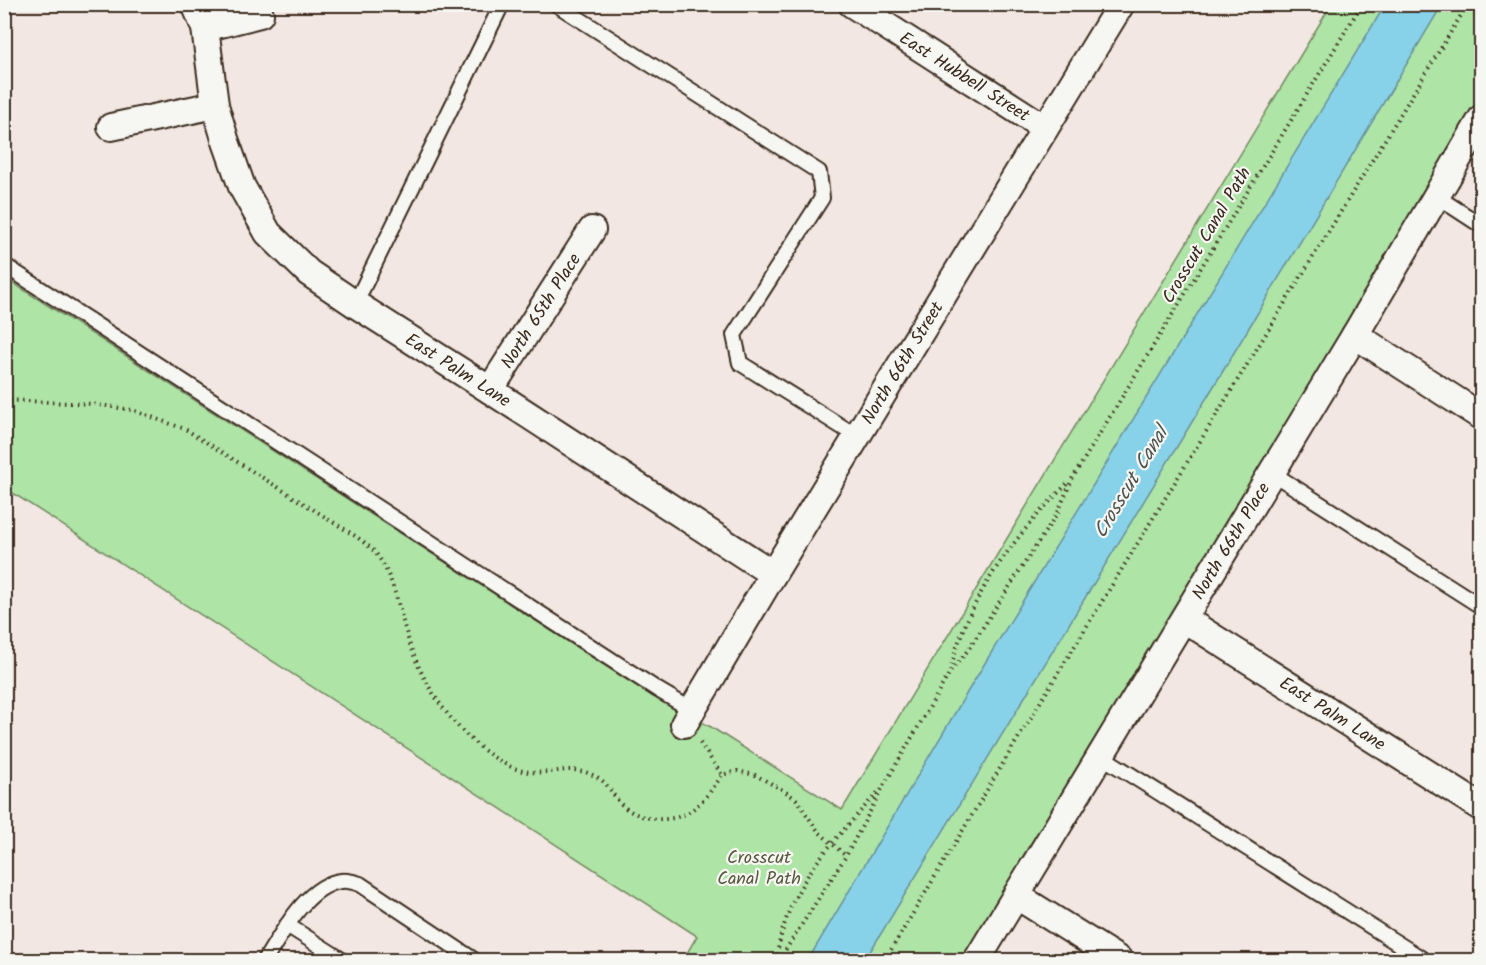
<svg xmlns="http://www.w3.org/2000/svg" width="1486" height="965" font-family="Kalam,sans-serif">
<style>
.green{fill:#aee4a6;stroke:#748762;stroke-width:1.5}
.water{fill:#88d2e9;stroke:#698f98;stroke-width:1.5}
.lines{fill:none;stroke-linecap:round;stroke-linejoin:round}
.lane-casing{stroke:#3b2a1e;stroke-width:18}
.street-casing{stroke:#3b2a1e;stroke-width:30}
.path{stroke:#3b2a1e;stroke-width:4;stroke-dasharray:1.5 4.5;stroke-linecap:butt}
.lane{stroke:#f6f6f2;stroke-width:14}
.street{stroke:#f6f6f2;stroke-width:26}
.labels{text-anchor:middle;stroke-width:4.5;stroke-linejoin:round;paint-order:stroke}
.street-label{font-size:18px;fill:#3b2a1e;stroke:#f6f6f2}
.park-label{font-size:18px;fill:#585840;stroke:#f6f6f2}
.water-label{font-size:20px;font-style:italic;fill:#4e5451;stroke:#f6f6f2}
</style>
<rect width="100%" height="100%" fill="#f2e7e2"/>
<filter id="ink" filterUnits="userSpaceOnUse"><feTurbulence type="fractalNoise" baseFrequency=".0167" numOctaves="2"/><feDisplacementMap in="SourceGraphic" scale="12" xChannelSelector="R" yChannelSelector="G"/><feConvolveMatrix kernelMatrix="1 2 1 2 8 2 1 2 1" color-interpolation-filters="sRGB"/></filter>
<g filter="url(#ink)">
<path class="green" d="M1331 5H1481V118L977 960H683L697 936 5 488 4 277 652 696 711 727 842 810Z"/>
<path class="water" d="M1385 5H1442L1226 366 865 960H808L971 686Z"/>
<g class="lines">
<defs>
<g id="lane">
<path d="M556 4 819 172 822 198 734 335 740 363 858 437"/>
<path d="M1436 196 1482 226"/>
<path d="M4 265 658 690 692 710"/>
<path d="M355 304 502 4"/>
<path d="M1272 473 1482 607"/>
<path d="M1101 756 1424 960"/>
<path d="M287 925 342 960"/>
<path d="M265 960C282 933 307 885 341 881 347 880 354 882 360 884L474 960"/>
</g>
<g id="street">
<path id="s1" d="M195 4 205 28 215 105 225 139 242 187 268 233 309 273 355 304 490 390 773 574"/>
<path id="s2" d="M852 4 1045 128"/>
<path d="M205 28 260 14"/>
<path d="M111 127 215 105"/>
<path d="M1355 335 1482 417"/>
<path id="s3" d="M490 390 592 230"/>
<path id="s4" d="M1184 619 1482 808"/>
<path id="s5" d="M684 724 773 574 1121 4"/>
<path d="M1017 896 1119 960"/>
<path id="s6" d="M977 960 1355 335 1482 118"/>
</g>
</defs>
<use href="#lane" class="lane-casing"/>
<use href="#street" class="street-casing"/>
<g class="path">
<path d="M4 400 94 404 132 410 185 429 357 537C362 541 369 546 374 551 397 579 400 620 413 653 427 690 453 727 485 751 497 760 514 771 530 772 558 775 573 762 600 779 609 785 613 796 621 804 635 818 661 823 680 816 698 810 712 790 722 775L737 771 755 775 783 790 796 799 818 831 846 856"/>
<path d="M950 671C968 596 1015 535 1069 482"/>
<path d="M700 743 722 775"/>
<path d="M776 960C788 883 828 848 878 792"/>
<path d="M779 960 846 856 883 787 949 674 968 650 1058 512 1072 479 1362 4"/>
<path d="M885 960 1011 750 1468 4"/>
</g>
<use href="#lane" class="lane"/>
<use href="#street" class="street"/>
</g>
</g>
<g class="labels">
<g class="street-label">
<text dy="6" stroke="none"><textPath href="#s2" startOffset="134">East Hubbell Street</textPath></text>
<text transform="translate(1206 235) rotate(-59)" y="6">Crosscut Canal Path</text>
<text dy="6" stroke="none"><textPath href="#s3" startOffset="94">North 65th Place</textPath></text>
<text dy="6" stroke="none"><textPath href="#s5" startOffset="422">North 66th Street</textPath></text>
<text dy="6" stroke="none"><textPath href="#s1" startOffset="478">East Palm Lane</textPath></text>
<text dy="6" stroke="none"><textPath href="#s6" startOffset="490">North 66th Place</textPath></text>
<text dy="6" stroke="none"><textPath href="#s4" startOffset="176">East Palm Lane</textPath></text>
</g>
<g class="park-label">
<text x="759" y="863">Crosscut<tspan x="759" dy="21">Canal Path</tspan></text>
</g>
<g class="water-label">
<text transform="translate(1130 482) rotate(-59)" y="7">Crosscut Canal</text>
</g>
</g>
<rect width="1486" height="965" fill="none" stroke="#f6f6f2" stroke-width="24"/>
<rect x="12" y="12" width="1462" height="941" fill="none" stroke="#3b2a1e" stroke-width="2" filter="url(#ink)"/>
</svg>
